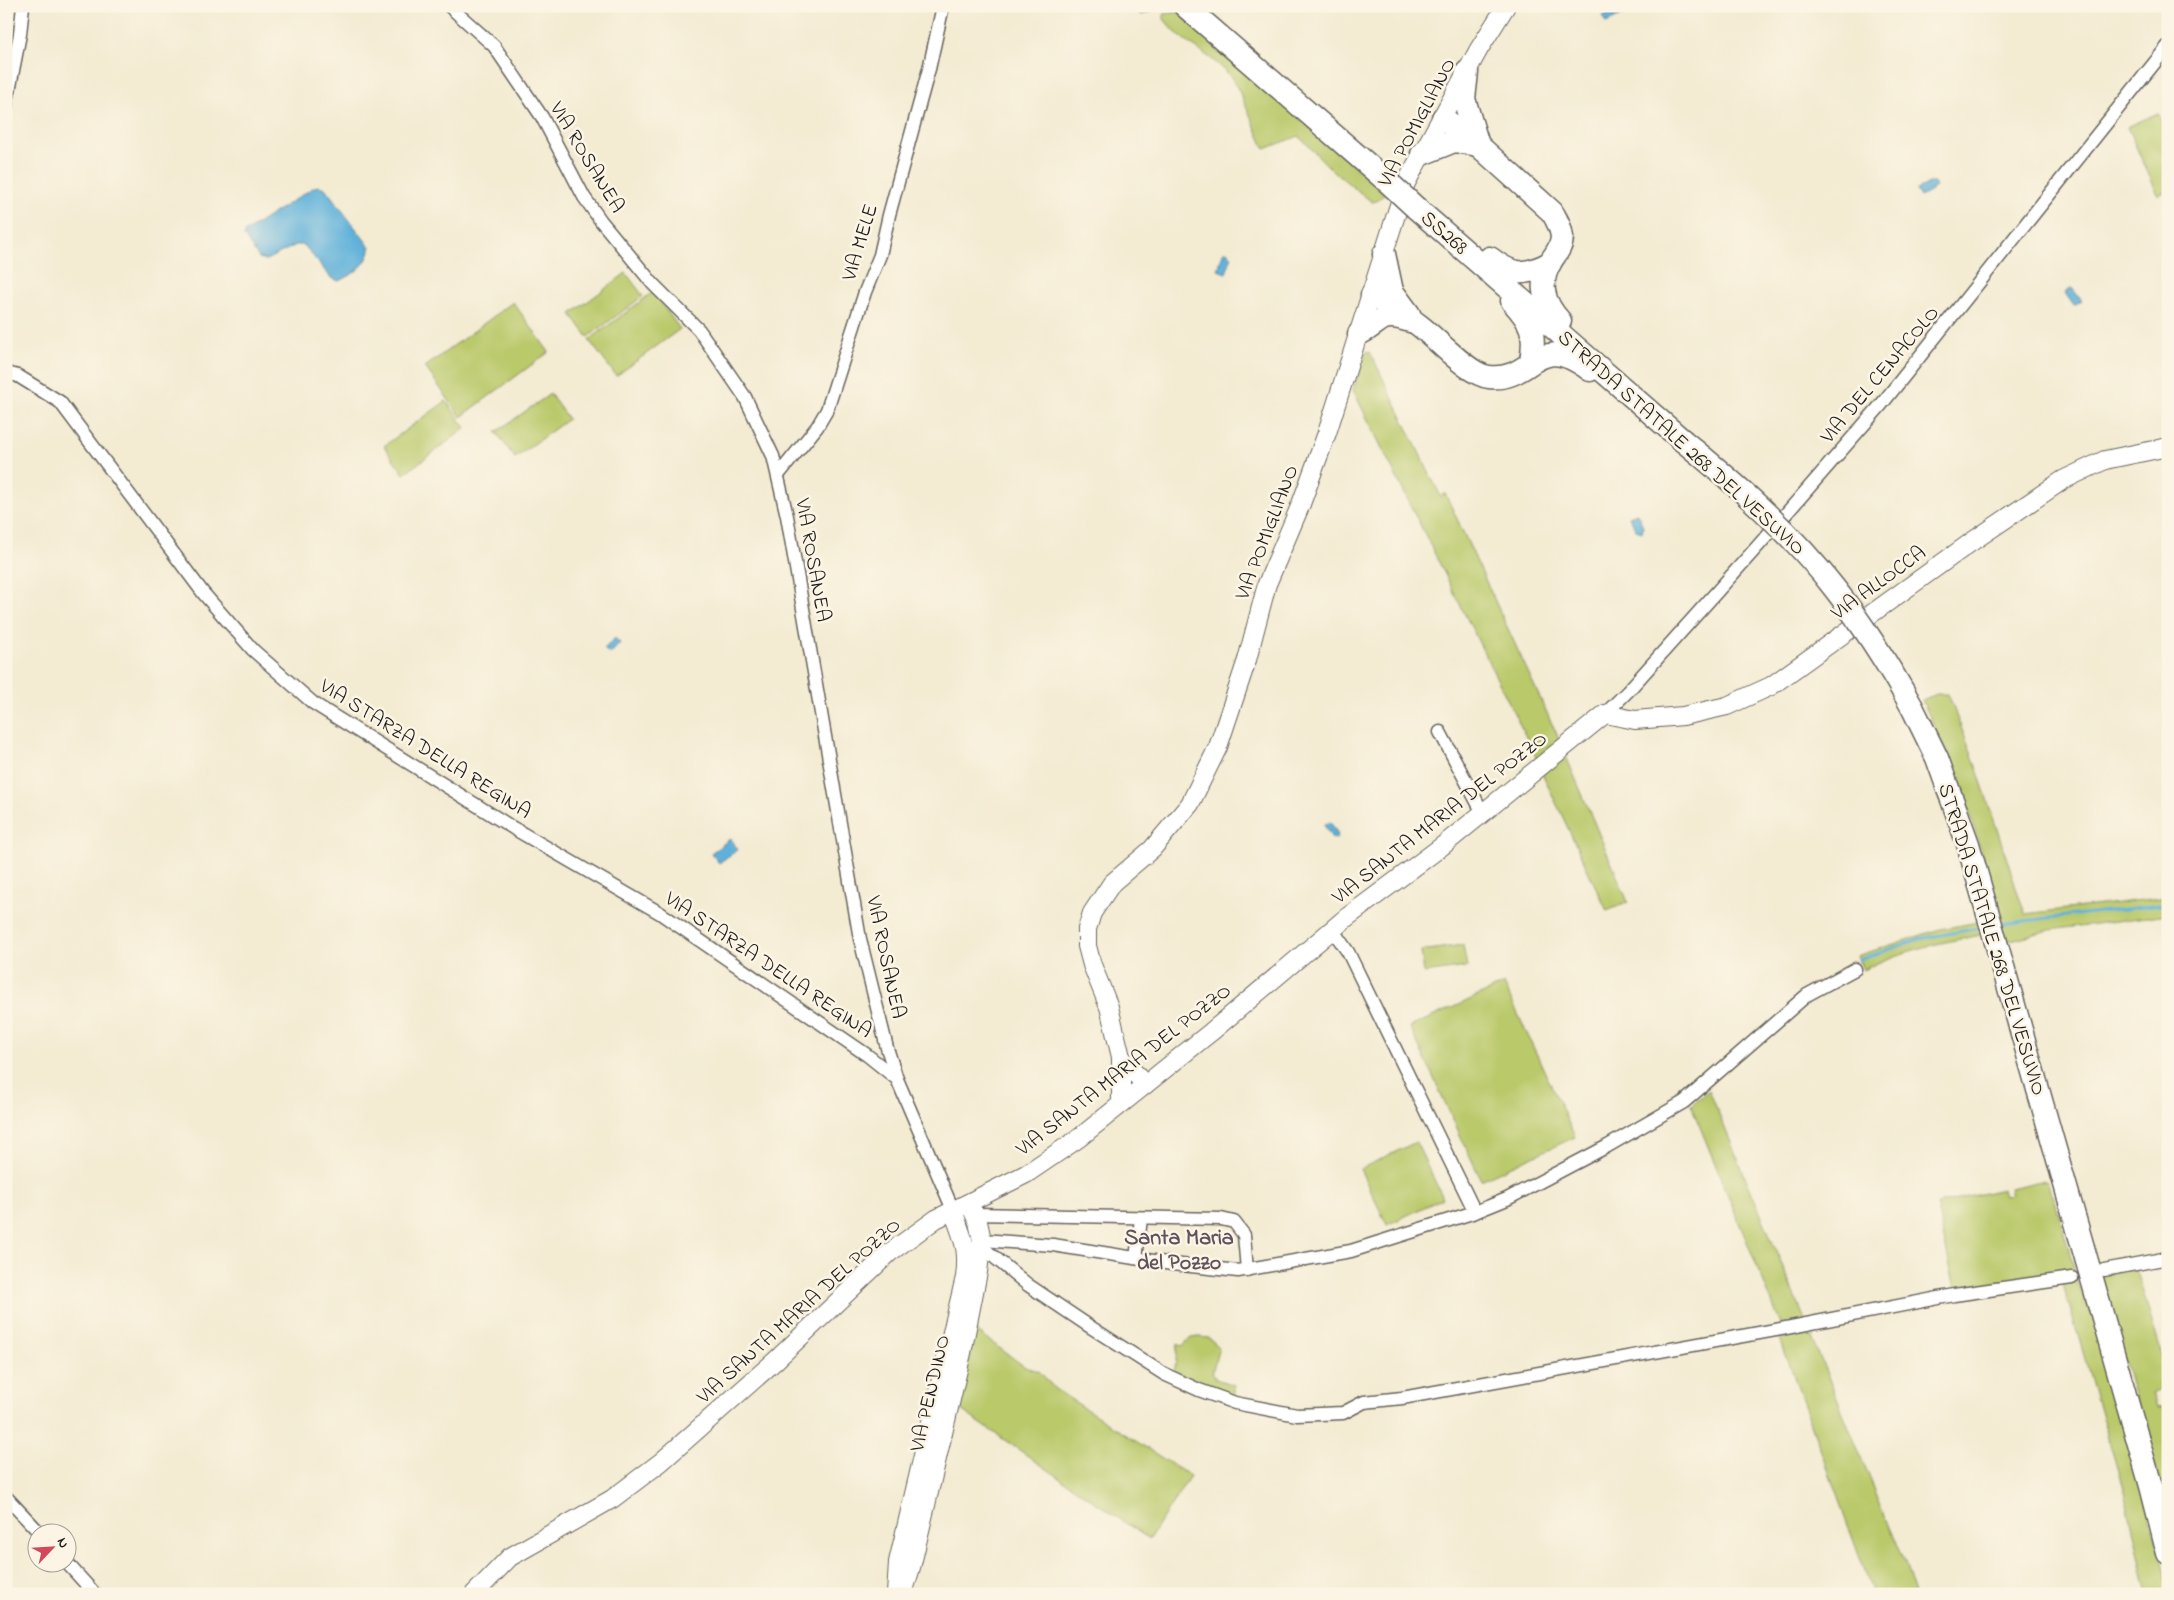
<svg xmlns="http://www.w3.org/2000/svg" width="2174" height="1600" font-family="'Indie Flower',sans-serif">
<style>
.green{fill:#bac96b;stroke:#6b7244}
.water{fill:#5eb1da;stroke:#3d667b}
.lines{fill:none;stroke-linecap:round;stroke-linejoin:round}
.stream{stroke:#5eb1da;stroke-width:3}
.street-casing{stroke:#67645c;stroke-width:15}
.secondary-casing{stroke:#67645c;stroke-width:20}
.highway-casing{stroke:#67645c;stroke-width:25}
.street{stroke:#fff;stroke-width:12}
.secondary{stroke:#fff;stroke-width:18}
.highway{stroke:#fff;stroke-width:22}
.highway-bridge-casing{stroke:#67645c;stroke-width:25;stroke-linecap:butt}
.highway-bridge{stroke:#fff;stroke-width:22}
.labels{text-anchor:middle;stroke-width:5;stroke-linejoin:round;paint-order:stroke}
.street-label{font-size:21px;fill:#1c1c1c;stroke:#fcf5e5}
.neighbourhood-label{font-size:22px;font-weight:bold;fill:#5d525e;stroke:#fcf5e5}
</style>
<rect width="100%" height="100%" fill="#fcf5e5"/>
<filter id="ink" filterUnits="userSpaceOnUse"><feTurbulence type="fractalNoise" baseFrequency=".02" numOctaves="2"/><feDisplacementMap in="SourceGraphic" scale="10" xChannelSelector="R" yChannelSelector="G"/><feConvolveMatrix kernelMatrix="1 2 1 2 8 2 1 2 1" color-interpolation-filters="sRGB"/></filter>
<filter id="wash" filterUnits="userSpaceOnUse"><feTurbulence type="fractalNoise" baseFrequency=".0096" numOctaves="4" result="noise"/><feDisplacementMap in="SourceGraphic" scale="20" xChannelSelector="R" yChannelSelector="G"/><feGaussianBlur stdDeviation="1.12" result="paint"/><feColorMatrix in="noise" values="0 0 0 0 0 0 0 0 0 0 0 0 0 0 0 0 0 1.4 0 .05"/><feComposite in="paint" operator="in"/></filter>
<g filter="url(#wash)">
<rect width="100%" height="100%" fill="#f3ebd2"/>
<g class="green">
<path d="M1134 6H1165L1142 15 1138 13Z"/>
<path d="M1178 12 1385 193 1377 201 1372 202 1333 171 1299 136 1265 149C1256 131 1241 90 1230 76 1211 53 1181 44 1164 19V14Z"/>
<path d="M2158 113 2168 135V191L2158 195 2127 127Z"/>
<path d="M626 273 643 296 588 337 571 314Z"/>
<path d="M653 292 680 329 616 376 589 340Z"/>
<path d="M513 302 549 352 461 417 425 367Z"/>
<path d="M1366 352H1370L1441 497 1445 493 1559 739 1537 759 1353 390Z"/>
<path d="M550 394 568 419 515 458 496 432Z"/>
<path d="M446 401 466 428 404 474 384 446Z"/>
<path d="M1937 694H1948L1975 763 2025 914 2168 897V914L2050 930 2007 941 2003 931C1955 940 1907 947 1863 970L1857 956 1940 929 2000 918 1963 789 1922 700Z"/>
<path d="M1565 754 1628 902 1607 911 1542 773Z"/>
<path d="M1463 945 1467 967 1424 973 1421 951Z"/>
<path d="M1504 984 1575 1137 1481 1180 1410 1027Z"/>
<path d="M1709 1090 1805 1320 1781 1325 1691 1105Z"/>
<path d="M1416 1142 1443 1198 1387 1225 1360 1169Z"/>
<path d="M2045 1180 2055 1201 2076 1275 1956 1293 1936 1204 2003 1189 2005 1196 2012 1194 2010 1188Z"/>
<path d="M2136 1268 2164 1363 2163 1377 2159 1383 2161 1389 2153 1393 2158 1407 2168 1406V1514L2100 1274Z"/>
<path d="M2077 1279 2082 1294 2095 1321 2164 1569 2168 1594H2148L2125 1495 2062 1281Z"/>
<path d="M1808 1328 1906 1566 1915 1594H1873L1778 1333Z"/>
<path d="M975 1330 1025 1367 1039 1371 1055 1389 1190 1476 1149 1539 958 1408Z"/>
<path d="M1198 1337 1209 1338 1219 1347 1212 1373 1216 1379 1234 1385V1398L1174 1375 1178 1344 1182 1346 1191 1338Z"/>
</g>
<g class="water">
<path d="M1626 6 1629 12 1606 23 1603 17Z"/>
<path d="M1929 183H1934L1936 187 1932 189 1933 190 1920 197 1916 190Z"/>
<path d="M319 186 325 188 370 247C371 262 352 276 339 281L331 278 304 245H296L266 260 259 258 244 236 245 232 314 187Z"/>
<path d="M1227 251 1232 256 1226 273 1218 270 1223 253Z"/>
<path d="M2072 288 2082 301 2074 306 2065 293Z"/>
<path d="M1637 513 1643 526 1642 532 1636 530 1629 516Z"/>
<path d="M615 638 620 643 610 654 604 649Z"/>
<path d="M1330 822 1338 834 1336 839 1332 838 1324 825Z"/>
<path d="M730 839 738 849 719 863 711 853Z"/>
</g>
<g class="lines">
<g class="stream">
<path d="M2000 924 2168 904"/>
<path d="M1859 960 1919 939 1984 927"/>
</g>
</g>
</g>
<g filter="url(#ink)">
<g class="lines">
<defs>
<g id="street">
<path d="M449 6 494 46 542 117 584 197 601 221 653 284 699 330 745 397 773 456 787 516 860 939 887 1048 897 1079 953 1210"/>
<path d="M6 107 20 34 23 6"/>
<path d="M6 373 18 376 60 402 204 594 253 650 313 703 513 828 660 913 867 1055 897 1079"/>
<path d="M779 474 817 427 827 410 865 292 880 255 889 215 929 69 943 6"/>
<path d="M1605 714 1628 691 1757 547 1881 405 2168 46"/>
<path d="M1440 732 1483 813"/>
<path d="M1332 929 1348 952 1475 1212"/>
<path d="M975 1214 1221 1219 1234 1222 1244 1235 1247 1270"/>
<path d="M982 1240 1053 1245 1172 1264 1238 1271 1351 1251 1475 1212 1507 1199 1606 1147 1684 1102 1807 995 1855 969"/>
<path d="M982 1247 1028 1285 1092 1328 1164 1374 1199 1390 1235 1403 1297 1415 1343 1413 1364 1402 1402 1398 1781 1329 1954 1295 2072 1278"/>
<path d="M1136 1258 1141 1219"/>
<path d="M2104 1270 2168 1258"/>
<path d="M6 1497 39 1532"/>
<path d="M66 1562 95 1594"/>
</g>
<g id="secondary">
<path d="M1121 1057 1145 1085"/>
<path d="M1121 1104V1057L1109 1007 1092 965 1087 946V929L1092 913 1112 883 1152 849 1190 804 1218 747 1247 660 1267 584 1301 504 1327 433 1406 183 1479 49 1506 6"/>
<path d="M474 1594 510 1557 612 1499 661 1462 775 1361 889 1253 936 1219 1026 1174 1079 1138 1211 1032 1346 918 1441 847 1605 714 1635 720 1683 716 1727 706 1771 686 1970 543 2063 480 2105 460 2168 447"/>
<path d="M896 1594 898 1562 965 1277C969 1246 962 1238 953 1210"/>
<path d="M903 1594 912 1564 962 1353 978 1272 982 1240 978 1222 969 1203"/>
</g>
<g id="highway">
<path d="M1185 6 1389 183"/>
<path d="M1467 72 1464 99 1478 145"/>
<path d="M1443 118 1478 145 1552 212C1557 220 1561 227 1562 237 1562 247 1556 253 1551 261 1538 283 1543 303 1560 321"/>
<path d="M1422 154 1454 141 1478 145"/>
<path d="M1416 208 1682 440"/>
<path d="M1384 254 1392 291 1409 314"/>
<path d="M1490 258C1513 276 1524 276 1550 263"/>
<path d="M1372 295C1388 305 1405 314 1420 326 1437 339 1469 375 1489 377 1534 382 1535 329 1590 370"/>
<path d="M1512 301C1532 323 1536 333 1531 361"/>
<path d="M1359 334C1384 322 1377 311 1410 321"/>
<path d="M1912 707 1937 758 1968 844 2151 1486 2168 1553"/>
</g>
</defs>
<use href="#street" class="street-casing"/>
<use href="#secondary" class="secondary-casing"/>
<use href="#highway" class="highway-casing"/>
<use href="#street" class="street"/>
<use href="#secondary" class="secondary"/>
<use href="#highway" class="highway"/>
<defs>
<g id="highway-bridge">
<path d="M1389 183 1416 208"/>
<path d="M1682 440C1737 485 1791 532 1835 589 1864 626 1889 666 1912 707"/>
</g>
</defs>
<use href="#highway-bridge" class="highway-bridge-casing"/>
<use href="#highway-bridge" class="highway-bridge"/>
</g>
</g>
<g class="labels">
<g class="street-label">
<text transform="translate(1416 122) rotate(-62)" y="7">VIA POMIGLIANO</text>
<text transform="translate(588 157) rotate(59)" y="7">VIA ROSANEA</text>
<text transform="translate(1445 232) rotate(41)" y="7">SS268</text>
<text transform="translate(859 242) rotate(-73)" y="7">VIA MELE</text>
<text transform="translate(1879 374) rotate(-50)" y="7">VIA DEL CENACOLO</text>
<text transform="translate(1682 442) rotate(42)" y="7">STRADA STATALE 268 DEL VESUVIO</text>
<text transform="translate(1266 532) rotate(-69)" y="7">VIA POMIGLIANO</text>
<text transform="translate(814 560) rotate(80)" y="7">VIA ROSANEA</text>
<text transform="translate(1878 582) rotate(-36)" y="7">VIA ALLOCCA</text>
<text transform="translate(426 748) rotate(32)" y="7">VIA STARZA DELLA REGINA</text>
<text transform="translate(1439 817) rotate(-38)" y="7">VIA SANTA MARIA DEL POZZO</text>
<text transform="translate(1993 939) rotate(73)" y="7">STRADA STATALE 268 DEL VESUVIO</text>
<text transform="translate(887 957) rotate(78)" y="7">VIA ROSANEA</text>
<text transform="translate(769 964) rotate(34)" y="7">VIA STARZA DELLA REGINA</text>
<text transform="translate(1123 1069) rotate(-38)" y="7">VIA SANTA MARIA DEL POZZO</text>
<text transform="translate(798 1310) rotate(-42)" y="7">VIA SANTA MARIA DEL POZZO</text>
<text transform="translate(929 1393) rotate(-77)" y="7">VIA PENDINO</text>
</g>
<g class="neighbourhood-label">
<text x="1179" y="1244">Santa Maria<tspan x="1179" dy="25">del Pozzo</tspan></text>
</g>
</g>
<rect width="2174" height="1600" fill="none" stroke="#fcf5e5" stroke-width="25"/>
<g transform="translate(52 1548) rotate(65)"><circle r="24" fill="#fcf5e5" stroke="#a29e95"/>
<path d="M0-4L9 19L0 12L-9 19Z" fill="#d1495b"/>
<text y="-8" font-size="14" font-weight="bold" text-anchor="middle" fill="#1c1c1c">N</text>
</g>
</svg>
